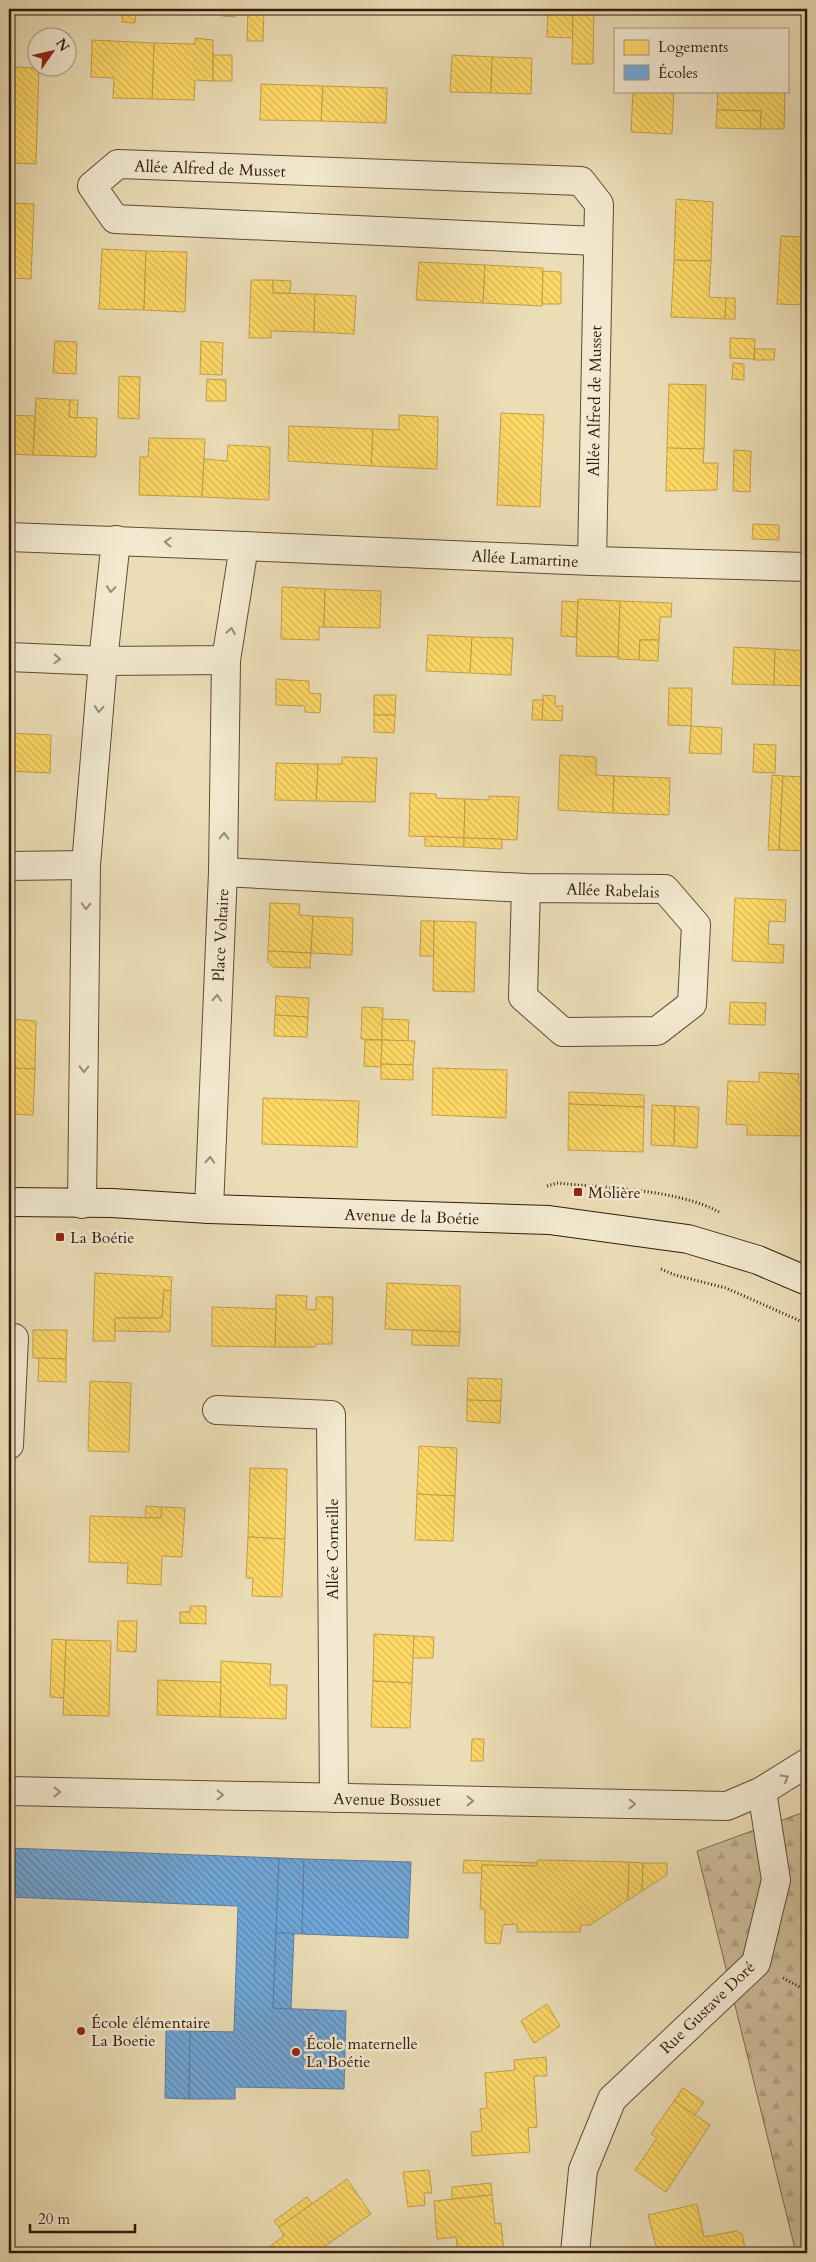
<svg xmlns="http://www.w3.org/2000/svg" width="816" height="2262" font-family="Cardo,serif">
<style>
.forest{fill:url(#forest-firs);stroke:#806a52}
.homes{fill:url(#homes-back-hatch);stroke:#c29f4b}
.schools{fill:url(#schools-back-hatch);stroke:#5d7d9e}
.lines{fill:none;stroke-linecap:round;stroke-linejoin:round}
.street-casing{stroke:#624a36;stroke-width:30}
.secondary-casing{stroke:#34190c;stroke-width:30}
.path{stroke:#34190c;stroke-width:3;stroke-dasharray:1 2.5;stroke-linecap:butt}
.street{stroke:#f2e9d0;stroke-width:28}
.secondary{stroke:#f2e9d0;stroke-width:28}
.oneway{stroke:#9c8b78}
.poi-dot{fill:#8f2418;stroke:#f2e9d0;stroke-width:2}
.labels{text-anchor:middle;stroke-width:5;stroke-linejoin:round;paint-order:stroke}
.street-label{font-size:16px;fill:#34190c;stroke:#f2e9d0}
.poi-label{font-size:16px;fill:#34190c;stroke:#f2e9d0;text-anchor:start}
</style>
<defs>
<pattern id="forest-firs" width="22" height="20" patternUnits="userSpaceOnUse" patternTransform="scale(1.25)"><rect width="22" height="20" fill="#ccbc99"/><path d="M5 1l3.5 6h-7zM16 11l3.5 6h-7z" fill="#b0a183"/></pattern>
<pattern id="homes-back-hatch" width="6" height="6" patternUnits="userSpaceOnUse" patternTransform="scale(1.25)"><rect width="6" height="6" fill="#ffd966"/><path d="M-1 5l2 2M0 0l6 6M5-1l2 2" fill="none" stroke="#dbba57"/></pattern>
<pattern id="schools-back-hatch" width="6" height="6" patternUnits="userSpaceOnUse" patternTransform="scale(1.25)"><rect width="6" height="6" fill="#6fa8dc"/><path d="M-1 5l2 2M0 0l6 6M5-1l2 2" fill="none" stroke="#5c88b1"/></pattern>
</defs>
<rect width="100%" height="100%" fill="#ebddb6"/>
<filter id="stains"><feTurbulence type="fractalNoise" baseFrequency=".004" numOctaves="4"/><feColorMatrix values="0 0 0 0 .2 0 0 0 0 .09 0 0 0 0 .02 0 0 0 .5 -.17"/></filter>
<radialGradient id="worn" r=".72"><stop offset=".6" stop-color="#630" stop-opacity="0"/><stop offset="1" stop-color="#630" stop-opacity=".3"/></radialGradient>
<path class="forest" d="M807 1811V2253H796L697 1851Z"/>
<g class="homes">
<path d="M223 9H235V17L222 16Z"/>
<path d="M248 9H264L263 41H247Z"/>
<path d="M548 9H573V38L547 37Z"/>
<path d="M573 9H594L593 64H572Z"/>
<path d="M122 11H136L135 23 122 22Z"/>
<path d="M195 38 213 40V81L195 80 194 100 152 99 154 43 195 44Z"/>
<path d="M92 40 154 43 152 99 113 98 114 78 91 77Z"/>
<rect x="213" y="55" width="19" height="26"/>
<path d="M452 55 492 57 491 93 450 92Z"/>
<path d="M492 57 532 58 531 94 491 93Z"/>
<path d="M9 67 39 68 36 164 9 163Z"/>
<path d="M261 84 323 86 321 121 260 120Z"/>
<path d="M323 86 387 88 386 123 321 121Z"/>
<path d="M633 91H674L672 134 631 132Z"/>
<path d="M718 91H785L784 129H760L761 111 717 110Z"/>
<path d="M717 110 761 111 760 129 716 128Z"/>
<path d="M676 199 713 202 711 261 674 260Z"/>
<path d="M9 203 34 204 31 279 9 278Z"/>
<path d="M781 236 807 237V305L777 304Z"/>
<path d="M102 249 146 251 144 310 99 309Z"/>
<path d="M146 251 187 252 185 312 144 310Z"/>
<path d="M674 260 711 261 709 297 726 298 725 319 671 317Z"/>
<path d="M419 262 485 265 483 303 416 300Z"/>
<path d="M485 265 543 268 542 306 483 303Z"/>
<path d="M543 271 561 272V304H542Z"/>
<path d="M251 280H273V293L315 294 314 332 271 331V338H249Z"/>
<path d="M273 280 291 281 290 293H273Z"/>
<path d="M315 294 356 296 354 334 314 332Z"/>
<path d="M726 298H735V319H725Z"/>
<path d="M730 338 755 339 754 359 730 358Z"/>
<path d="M55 341 77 342 76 374 53 373Z"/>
<path d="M201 341 223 343 222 375 200 374Z"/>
<path d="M755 349H775L774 360H754Z"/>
<path d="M733 363 744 364V380L732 379Z"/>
<path d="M119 376 140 377 139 419 118 418Z"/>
<path d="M207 379 226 380V401H206Z"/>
<path d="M669 384 706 385 704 449 667 448Z"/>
<path d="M36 398 70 400 69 417 97 418 96 457 33 455Z"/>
<path d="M70 400H78L77 418 69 417Z"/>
<path d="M501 413 544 415 540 507 497 505Z"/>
<path d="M9 415 35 416 33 455 9 454Z"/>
<path d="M399 415 438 417 437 469 371 466 373 429 399 430Z"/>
<path d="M289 426 373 429 371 466 288 461Z"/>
<path d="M149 438 205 439 202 497 139 495 140 457H148Z"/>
<path d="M228 445 270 447 269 500 202 497 204 459 227 461Z"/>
<path d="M667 448 704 449 703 463H718L717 490 666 491Z"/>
<path d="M734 450 751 451 750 492 733 491Z"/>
<path d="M753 524 779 525V540L752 539Z"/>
<path d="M282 587 325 589 324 627H319V640L281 639Z"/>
<path d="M325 589 381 591 380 628 324 627Z"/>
<path d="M578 599 620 601 618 657 576 656Z"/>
<path d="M562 601 578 602 576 637 561 636Z"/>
<path d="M620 601 672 603 671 617H660L659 640H640L639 660 618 659Z"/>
<path d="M428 635 472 637 470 673 426 671Z"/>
<path d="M472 637 513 638 511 675 470 673Z"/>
<path d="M640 640H659L658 661 639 660Z"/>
<path d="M734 647 775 649 774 685 732 684Z"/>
<path d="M775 649 807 651V686L774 685Z"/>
<path d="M276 679 309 681V693L321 694 320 713 305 712V706L276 705Z"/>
<path d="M669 688H692L691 726 668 725Z"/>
<path d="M374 695H396L395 715H374Z"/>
<path d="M543 695 555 696V706H563L562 721 542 720Z"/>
<path d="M533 700H543L542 720H532Z"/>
<path d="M374 715H395L394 733 374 732Z"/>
<path d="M691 726 722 728 721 754 689 753Z"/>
<path d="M9 733 51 735 50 773 9 771Z"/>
<path d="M754 744 776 745 775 773 753 772Z"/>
<path d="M560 755 596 757V775L614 776 613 813 558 810Z"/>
<path d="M342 757 377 758 375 802 316 801 318 764H342Z"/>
<path d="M276 763 318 764 316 801 275 800Z"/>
<path d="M772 775 783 776 779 850H768Z"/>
<path d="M614 776 670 778 669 815 613 813Z"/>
<path d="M783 776 807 777V851L779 850Z"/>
<path d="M410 793 436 794V798L465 799 464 838 409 836Z"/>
<path d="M489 796 519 797 517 840 464 838 465 799 489 800Z"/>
<path d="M425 836 464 838V847L425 846Z"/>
<path d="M464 838 502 839V849L464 847Z"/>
<path d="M735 898 786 900 785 922 769 921 768 944 784 945 783 963 732 961Z"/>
<path d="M270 903 300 904 299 915 313 916 311 953 268 951Z"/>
<path d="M313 916 353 918 352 955 311 953Z"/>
<path d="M421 921H434V956H420Z"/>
<path d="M434 921 476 922 474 992 433 991Z"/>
<path d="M268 951 311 953 310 968 273 967 268 962Z"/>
<path d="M276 996 309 998 308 1017 275 1015Z"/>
<path d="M730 1002 766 1003 765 1025 729 1024Z"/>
<path d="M362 1007 383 1008 382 1040 361 1039Z"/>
<path d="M275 1015 308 1017 307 1037 274 1036Z"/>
<path d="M9 1019 36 1021 35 1069 9 1068Z"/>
<path d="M382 1019 409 1020 408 1041 382 1040Z"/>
<path d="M365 1040H382L381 1067 364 1066Z"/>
<path d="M382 1040 415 1041 413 1065 381 1064Z"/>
<path d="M381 1064 413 1065V1080L381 1079Z"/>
<path d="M9 1068 35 1069 33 1115 9 1114Z"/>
<path d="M433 1068 507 1070 506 1118 432 1115Z"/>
<path d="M759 1072 799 1074 798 1084H807V1136L747 1135V1125L726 1124 728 1081 759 1082Z"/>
<path d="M569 1092 644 1095V1107L569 1104Z"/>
<path d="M263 1098 359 1101 357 1147 262 1144Z"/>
<path d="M569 1104 644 1107 643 1152 568 1150Z"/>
<path d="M652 1105 675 1106 674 1146 651 1145Z"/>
<path d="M675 1106 699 1107 697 1148 674 1146Z"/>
<path d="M95 1273 172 1277 171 1291 164 1290 162 1318H115V1341H93Z"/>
<path d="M387 1283 460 1286V1332L385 1329Z"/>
<path d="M164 1290 171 1291 170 1332 115 1331V1318H162Z"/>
<path d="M276 1295 307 1296 306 1309 316 1310V1297H333L332 1344H316L315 1347H275Z"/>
<path d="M212 1307 276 1309 275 1347 212 1346Z"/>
<path d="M33 1330H67L66 1359 33 1358Z"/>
<path d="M412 1330 460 1332 459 1346 412 1345Z"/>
<path d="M39 1358 66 1359V1382L38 1381Z"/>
<path d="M468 1378 502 1379 501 1401 467 1400Z"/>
<path d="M90 1381 131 1383 129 1452 88 1451Z"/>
<path d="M467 1400 501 1401 500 1423 467 1421Z"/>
<path d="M419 1446 457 1448 455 1496 417 1494Z"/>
<path d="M250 1468 287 1469 285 1539 248 1537Z"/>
<path d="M417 1494 455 1496 453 1541 415 1540Z"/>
<path d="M146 1506 162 1507 161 1518H145Z"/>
<path d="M162 1507 185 1508 182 1557 162 1556 161 1585 127 1583 128 1563 89 1562 90 1516 161 1518Z"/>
<path d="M248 1537 285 1539 282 1597 252 1596 253 1578H246Z"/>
<path d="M190 1606H206V1624L180 1623V1612H190Z"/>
<path d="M118 1621H137L136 1652 117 1651Z"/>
<path d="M374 1634 414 1636 412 1683 373 1681Z"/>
<path d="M414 1636 434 1637 433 1658H413Z"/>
<path d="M52 1639 66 1640 64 1698 50 1697Z"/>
<path d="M66 1640 111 1641 109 1716 63 1715Z"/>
<path d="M221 1661 271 1664 270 1685H287L286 1719 220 1717Z"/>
<path d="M158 1680 221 1682 220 1717 157 1715Z"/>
<path d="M373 1681 412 1683 410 1728 371 1727Z"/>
<path d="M472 1739H484L483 1761H471Z"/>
<path d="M464 1860 538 1863 536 1866 482 1865V1873H463Z"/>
<path d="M538 1860 629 1862 628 1900 590 1925H581L580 1932H517V1924L503 1925 500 1944 485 1943V1909H480L482 1865 536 1866Z"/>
<path d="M629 1862 643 1863 642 1891 628 1900Z"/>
<path d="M643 1863H667V1875L642 1891Z"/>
<path d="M547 2004 560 2026 534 2043 521 2021Z"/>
<path d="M546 2057 547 2076H534L537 2127 528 2128 530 2152 472 2156 471 2132 482 2131 480 2109 487 2108 485 2073 515 2070 514 2060Z"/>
<path d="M683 2088 704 2102 695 2115 674 2101Z"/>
<path d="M674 2101 710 2125 666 2192 635 2170 657 2138 651 2134Z"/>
<path d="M429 2170 432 2193H424L425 2205 408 2207 403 2172Z"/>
<path d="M347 2179 371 2214 315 2253H274L269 2247 284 2236 279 2227Z"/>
<path d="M491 2183 492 2195 452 2199V2187Z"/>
<path d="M492 2195 495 2224 501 2223 504 2253H458L456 2237 437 2239 434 2201Z"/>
<path d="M307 2197 312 2204 279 2227 274 2221Z"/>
<path d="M697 2204 704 2237 736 2231 742 2234 746 2253H670L656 2246 648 2215Z"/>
</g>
<g class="schools">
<path d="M9 1848 279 1858 273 2008 346 2011 344 2089 235 2087V2099H189L190 2031 234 2032 238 1906 9 1897Z"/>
<path d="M279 1858 304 1859 302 1934 276 1933Z"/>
<path d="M304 1859 411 1862 408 1938 302 1934Z"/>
<path d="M276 1933H294L291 2009 273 2008Z"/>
<path d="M166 2030 190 2031 189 2099 165 2098Z"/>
</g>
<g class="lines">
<defs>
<g id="street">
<path d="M9 537 244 546 226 660 103 661 9 657"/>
<path d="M244 546 592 561 807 567"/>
<path d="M592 561 599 204 581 181 118 164 92 186 115 219 597 241"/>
<path d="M9 866 86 865"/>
<path d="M223 872 526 888 665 889 696 925 692 1004 657 1031 563 1032 523 997 526 888"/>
<path d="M82 1204 86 865 103 661 116 540"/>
<path d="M209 1209 223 872 226 660"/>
<path d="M9 1338H14L9 1445"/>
<path d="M217 1410 331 1415 334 1798"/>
<path d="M9 1791 727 1806 762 1791 807 1763"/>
<path d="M575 2253 583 2170 612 2099 756 1963 776 1880 762 1791"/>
</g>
<path id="secondary" d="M9 1202 112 1203 209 1209 549 1220 688 1239 758 1260 807 1281"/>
</defs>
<use href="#street" class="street-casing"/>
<use href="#secondary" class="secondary-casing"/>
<g class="path">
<path d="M547 1186 557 1183C605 1188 677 1189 719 1212"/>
<path d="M661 1269 675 1275 726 1288 807 1324"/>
<path d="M783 1978 807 1991"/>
</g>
<use href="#street" class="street"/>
<use href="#secondary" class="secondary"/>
</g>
<defs><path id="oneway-chevron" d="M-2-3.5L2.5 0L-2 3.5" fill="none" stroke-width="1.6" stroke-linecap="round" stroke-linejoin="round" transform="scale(1.25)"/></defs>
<g class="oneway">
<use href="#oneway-chevron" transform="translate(168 542) rotate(-178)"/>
<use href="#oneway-chevron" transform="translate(111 589) rotate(96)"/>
<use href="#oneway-chevron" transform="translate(231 631) rotate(-81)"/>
<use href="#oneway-chevron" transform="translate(57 659) rotate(2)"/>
<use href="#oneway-chevron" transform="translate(99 709) rotate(95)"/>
<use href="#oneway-chevron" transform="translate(224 836) rotate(-89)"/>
<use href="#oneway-chevron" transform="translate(86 906) rotate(91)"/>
<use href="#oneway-chevron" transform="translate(217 998) rotate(-87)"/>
<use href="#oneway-chevron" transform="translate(84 1069) rotate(91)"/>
<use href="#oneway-chevron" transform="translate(210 1160) rotate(-87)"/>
<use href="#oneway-chevron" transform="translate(785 1778) rotate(-31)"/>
<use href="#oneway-chevron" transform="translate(57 1792) rotate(1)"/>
<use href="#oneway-chevron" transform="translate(220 1795) rotate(1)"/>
<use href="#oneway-chevron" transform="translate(470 1801) rotate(1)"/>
<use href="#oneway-chevron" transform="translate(632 1804) rotate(1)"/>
</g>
<g class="poi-dot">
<rect x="573" y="1187" width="10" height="10" rx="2.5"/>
<rect x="55" y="1232" width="10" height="10" rx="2.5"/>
<circle cx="81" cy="2031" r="5"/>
<circle cx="296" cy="2052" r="5"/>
</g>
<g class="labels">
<g class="street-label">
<text transform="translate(210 168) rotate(2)" y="6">Allée Alfred de Musset</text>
<text transform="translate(594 401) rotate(-89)" y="6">Allée Alfred de Musset</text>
<text transform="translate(525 558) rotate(3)" y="6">Allée Lamartine</text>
<text transform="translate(613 890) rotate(2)" y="6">Allée Rabelais</text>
<text transform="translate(220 935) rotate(-87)" y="6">Place Voltaire</text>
<text transform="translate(412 1216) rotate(2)" y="6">Avenue de la Boétie</text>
<text transform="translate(332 1549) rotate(-90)" y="6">Allée Corneille</text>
<text transform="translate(387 1799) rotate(1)" y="6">Avenue Bossuet</text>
<text transform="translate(707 2007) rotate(-44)" y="6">Rue Gustave Doré</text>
</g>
<g class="poi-label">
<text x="588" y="1198">Molière</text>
<text x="70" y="1243">La Boétie</text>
<text x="91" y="2028">École élémentaire<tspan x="91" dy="18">La Boetie</tspan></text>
<text x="306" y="2049">École maternelle<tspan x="306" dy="18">La Boétie</tspan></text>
</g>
</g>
<rect width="816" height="2262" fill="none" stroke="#ebddb6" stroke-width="30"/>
<rect x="10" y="10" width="796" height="2242" fill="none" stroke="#34190c" stroke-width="2.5"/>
<rect x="15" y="15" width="786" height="2232" fill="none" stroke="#34190c"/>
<rect x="614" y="28" width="175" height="65" fill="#f2e9d0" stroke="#a69682"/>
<rect x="624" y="40" width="25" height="15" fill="#ffd966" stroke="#a69682"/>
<text x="658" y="52" font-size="15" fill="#34190c">Logements</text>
<rect x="624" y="65" width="25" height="15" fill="#6fa8dc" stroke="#a69682"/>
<text x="658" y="78" font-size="15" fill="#34190c">Écoles</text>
<g transform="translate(52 52) rotate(56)"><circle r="24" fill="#f2e9d0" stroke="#a69682"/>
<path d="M0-4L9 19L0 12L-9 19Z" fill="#8f2418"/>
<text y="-8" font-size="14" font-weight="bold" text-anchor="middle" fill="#34190c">N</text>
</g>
<path d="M30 2224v8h105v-8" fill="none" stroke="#34190c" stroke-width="2.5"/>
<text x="38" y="2224" font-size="15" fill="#34190c" stroke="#f2e9d0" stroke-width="4" paint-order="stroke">20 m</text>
<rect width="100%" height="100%" filter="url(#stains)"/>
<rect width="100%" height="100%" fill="url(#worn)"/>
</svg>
